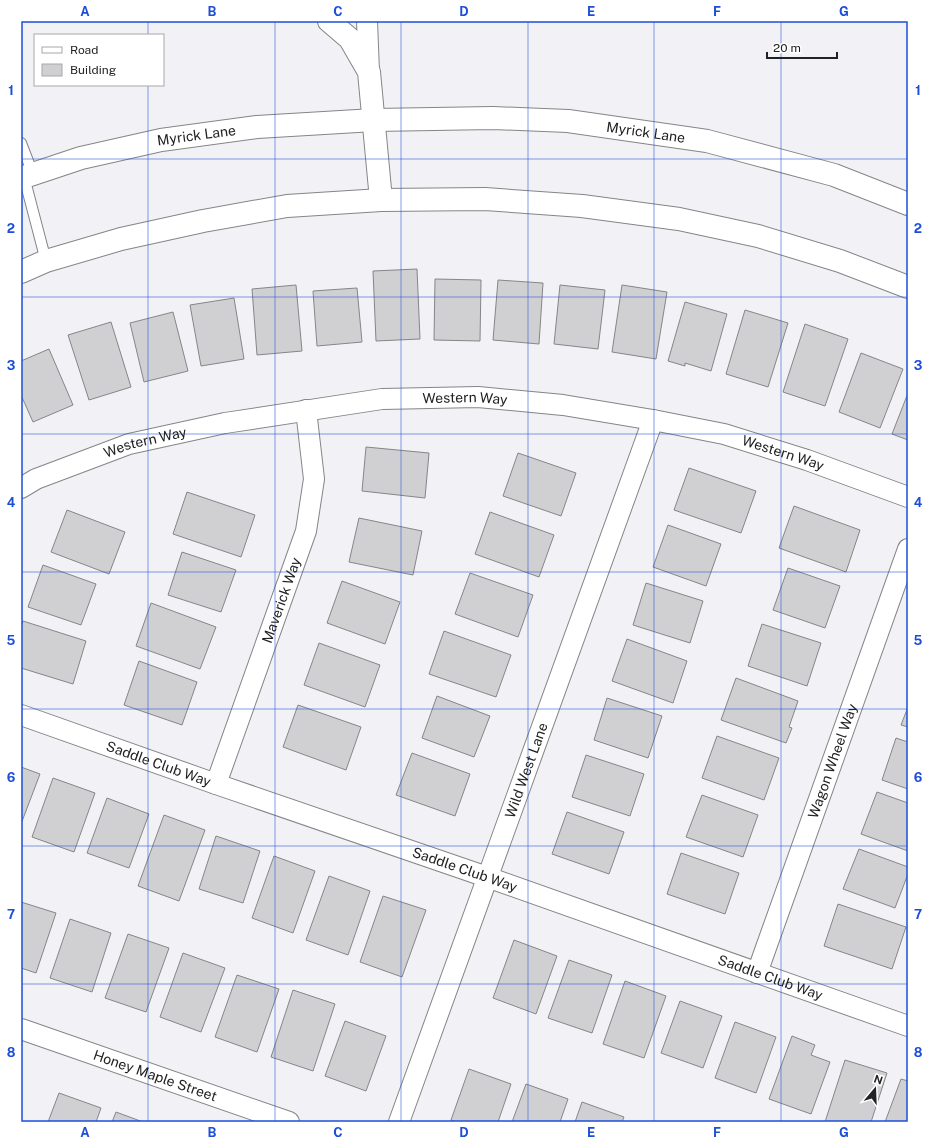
<svg xmlns="http://www.w3.org/2000/svg" width="929" height="1143" font-family="'Public Sans',sans-serif">
<style>
.building{fill:#d0d0d3;stroke:#868689}
.lines{fill:none;stroke-linecap:round;stroke-linejoin:round}
.lane-casing{stroke:#858588;stroke-width:12}
.street-casing{stroke:#858588;stroke-width:22}
.secondary-casing{stroke:#858588;stroke-width:24}
.lane{stroke:#fff;stroke-width:10}
.street{stroke:#fff;stroke-width:20}
.secondary{stroke:#fff;stroke-width:22}
.grid{fill:none;stroke:#1d4ed8;stroke-width:1;stroke-opacity:0.55}
.labels{text-anchor:middle;stroke-width:3;stroke-linejoin:round;paint-order:stroke}
.street-label{font-size:14px;fill:#222223;stroke:#fff}
.neatline{fill:none;stroke:#1d4ed8;stroke-width:1.5}
.grid-label{font-size:13px;text-anchor:middle;font-weight:bold;fill:#1d4ed8}
</style>
<rect width="100%" height="100%" fill="#f2f2f6"/>
<g class="building">
<path d="M417 269 420 339 376 341 373 271Z"/>
<path d="M435 279 481 280 480 341 434 340Z"/>
<path d="M498 280 543 283 539 344 493 340Z"/>
<path d="M296 285 302 351 257 355 252 289Z"/>
<path d="M560 285 605 290 598 349 554 344Z"/>
<path d="M622 285 667 292 656 359 612 352Z"/>
<path d="M357 288 362 342 317 346 313 291Z"/>
<path d="M234 298 244 359 201 366 190 305Z"/>
<path d="M685 302 727 314 711 371 685 363V366L668 361Z"/>
<path d="M745 310 788 323 768 387 726 374Z"/>
<path d="M173 312 188 371 144 382 130 323Z"/>
<path d="M111 322 131 387 89 400 68 335Z"/>
<path d="M805 324 848 339 825 406 783 392Z"/>
<path d="M49 349 73 405 33 422 21 395V361Z"/>
<path d="M861 353 903 369 880 428 839 412Z"/>
<path d="M908 393V440L892 434Z"/>
<path d="M366 447 429 453 425 498 362 491Z"/>
<path d="M518 453 576 473 561 516 503 496Z"/>
<path d="M689 468 756 491 741 533 674 510Z"/>
<path d="M187 492 255 515 241 557 173 534Z"/>
<path d="M794 506 860 530 846 572 779 548Z"/>
<path d="M67 510 125 532 109 574 51 552Z"/>
<path d="M490 512 554 535 539 577 475 554Z"/>
<path d="M359 518 422 531 413 575 349 562Z"/>
<path d="M668 525 721 544 706 586 653 567Z"/>
<path d="M182 552 236 570 221 612 168 595Z"/>
<path d="M43 565 96 584 81 625 28 607Z"/>
<path d="M788 568 840 586 825 628 773 610Z"/>
<path d="M470 573 533 595 518 637 455 614Z"/>
<path d="M342 581 400 602 385 644 327 623Z"/>
<path d="M646 583 703 601 690 643 633 625Z"/>
<path d="M151 603 216 627 200 669 136 646Z"/>
<path d="M23 621 86 641 73 684 21 668V627Z"/>
<path d="M762 624 821 643 807 686 748 666Z"/>
<path d="M444 631 511 655 496 697 429 674Z"/>
<path d="M627 639 687 661 673 703 612 681Z"/>
<path d="M319 643 380 665 365 707 304 685Z"/>
<path d="M139 661 197 682 182 725 124 705Z"/>
<path d="M736 678 798 701 789 727 792 728 786 743 721 720Z"/>
<path d="M437 696 490 716 474 757 422 738Z"/>
<path d="M607 698 662 716 648 758 594 740Z"/>
<path d="M298 705 361 727 346 770 283 747Z"/>
<path d="M908 707V727L901 725Z"/>
<path d="M717 736 779 758 764 800 702 778Z"/>
<path d="M896 738 908 742V789L882 780Z"/>
<path d="M412 753 470 774 455 816 396 795Z"/>
<path d="M586 755 644 774 630 816 572 797Z"/>
<path d="M21 767 40 774 21 824Z"/>
<path d="M53 778 95 793 74 852 32 837Z"/>
<path d="M877 792 908 803V851L861 834Z"/>
<path d="M702 795 758 815 743 857 686 837Z"/>
<path d="M107 798 149 814 129 868 87 853Z"/>
<path d="M567 812 624 832 609 874 552 854Z"/>
<path d="M164 815 205 830 179 901 138 886Z"/>
<path d="M216 836 260 851 243 903 199 889Z"/>
<path d="M859 849 908 867V874L895 908 843 889Z"/>
<path d="M681 853 739 873 725 914 667 894Z"/>
<path d="M274 856 315 871 293 933 252 918Z"/>
<path d="M329 876 370 891 348 955 306 940Z"/>
<path d="M383 896 426 910 402 977 360 962Z"/>
<path d="M21 902 56 913 36 973 21 968Z"/>
<path d="M838 904 906 927 892 969 824 946Z"/>
<path d="M70 919 111 933 92 992 50 978Z"/>
<path d="M128 934 169 948 146 1012 105 998Z"/>
<path d="M514 940 557 956 536 1014 493 998Z"/>
<path d="M183 953 225 968 201 1032 160 1017Z"/>
<path d="M569 960 612 975 592 1033 548 1018Z"/>
<path d="M237 975 279 989 257 1052 215 1037Z"/>
<path d="M625 981 666 996 644 1058 603 1044Z"/>
<path d="M293 990 335 1004 313 1071 271 1057Z"/>
<path d="M680 1001 722 1016 703 1068 661 1053Z"/>
<path d="M345 1021 386 1036 366 1091 325 1076Z"/>
<path d="M735 1022 776 1037 756 1093 715 1078Z"/>
<path d="M792 1036 815 1045 811 1055 830 1062 811 1114 769 1099Z"/>
<path d="M845 1060 887 1073 871 1122H825Z"/>
<path d="M469 1069 511 1084 498 1122H456L451 1120Z"/>
<path d="M901 1079 908 1081V1122H885Z"/>
<path d="M526 1084 568 1099 560 1122H512Z"/>
<path d="M59 1093 101 1108 96 1122H48Z"/>
<path d="M582 1102 624 1117 622 1122H575Z"/>
<path d="M116 1112 143 1122H112Z"/>
</g>
<g class="lines">
<defs>
<g id="lane">
<path d="M21 143 33 174"/>
<path d="M24 177 46 261"/>
</g>
<g id="street">
<path d="M367 21 369 72"/>
<path id="s1" d="M21 488 36 479 129 444 225 423 382 399 478 397 563 405 653 420 724 434 807 460 908 497"/>
<path id="s2" d="M21 715 216 784 487 877 908 1026"/>
<path id="s3" d="M216 784 306 531 314 479 306 410"/>
<path id="s4" d="M757 973 908 549"/>
<path id="s5" d="M21 1029 289 1122"/>
<path id="s6" d="M399 1122 653 420"/>
</g>
<g id="secondary">
<path d="M329 21 350 39 369 72 381 200"/>
<path id="s7" d="M21 178 81 158 161 140 257 127 374 120 493 118 568 121 707 141 834 175 908 204"/>
<path d="M21 272 46 261 121 239 203 221 287 206 381 200 485 199 582 206 679 219 758 236 840 261 908 287"/>
</g>
</defs>
<use href="#lane" class="lane-casing"/>
<use href="#street" class="street-casing"/>
<use href="#secondary" class="secondary-casing"/>
<use href="#lane" class="lane"/>
<use href="#street" class="street"/>
<use href="#secondary" class="secondary"/>
</g>
<path class="grid" d="M148 21V35M275 21V1122M401 21V1122M528 21V1122M654 21V1122M781 21V1122M148 85V1122M21 159H908M21 297H908M21 434H908M21 572H908M21 709H908M21 846H908M21 984H908"/>
<g class="labels">
<g class="street-label">
<text dy="5" stroke="none"><textPath href="#s7" startOffset="632">Myrick Lane</textPath></text>
<text dy="5" stroke="none"><textPath href="#s7" startOffset="181">Myrick Lane</textPath></text>
<text dy="5" stroke="none"><textPath href="#s1" startOffset="457">Western Way</textPath></text>
<text dy="5" stroke="none"><textPath href="#s1" startOffset="133">Western Way</textPath></text>
<text dy="5" stroke="none"><textPath href="#s1" startOffset="781">Western Way</textPath></text>
<text dy="5" stroke="none"><textPath href="#s3" startOffset="195">Maverick Way</textPath></text>
<text dy="5" stroke="none"><textPath href="#s4" startOffset="225">Wagon Wheel Way</textPath></text>
<text dy="5" stroke="none"><textPath href="#s2" startOffset="146">Saddle Club Way</textPath></text>
<text dy="5" stroke="none"><textPath href="#s6" startOffset="374">Wild West Lane</textPath></text>
<text dy="5" stroke="none"><textPath href="#s2" startOffset="470">Saddle Club Way</textPath></text>
<text dy="5" stroke="none"><textPath href="#s2" startOffset="794">Saddle Club Way</textPath></text>
<text dy="5" stroke="none"><textPath href="#s5" startOffset="142">Honey Maple Street</textPath></text>
</g>
</g>
<rect width="929" height="1143" fill="none" stroke="#ffffff" stroke-width="44"/>
<rect x="34" y="34" width="130" height="52" fill="#ffffff" stroke="#a7a7a7"/>
<rect x="42" y="47" width="20" height="6" fill="#ffffff" stroke="#a7a7a7"/>
<text x="70" y="54" font-size="12" fill="#222223">Road</text>
<rect x="42" y="64" width="20" height="12" fill="#d0d0d3" stroke="#a7a7a7"/>
<text x="70" y="74" font-size="12" fill="#222223">Building</text>
<g transform="translate(875 1089) rotate(19)" stroke="#ffffff" stroke-width="3" paint-order="stroke">
<path d="M0-3L7 15L0 10L-7 15Z" fill="#222223"/>
<text y="-6" font-size="11" font-weight="bold" text-anchor="middle" fill="#222223">N</text>
</g>
<path d="M767 52v6h70v-6" fill="none" stroke="#222223" stroke-width="2"/>
<text x="773" y="52" font-size="12" fill="#222223" stroke="#ffffff" stroke-width="3" paint-order="stroke">20 m</text>
<rect x="22" y="22" width="885" height="1099" class="neatline"/>
<g class="grid-label">
<text x="85" y="16">A</text>
<text x="212" y="16">B</text>
<text x="338" y="16">C</text>
<text x="464" y="16">D</text>
<text x="591" y="16">E</text>
<text x="717" y="16">F</text>
<text x="844" y="16">G</text>
<text x="11" y="95">1</text>
<text x="918" y="95">1</text>
<text x="11" y="233">2</text>
<text x="918" y="233">2</text>
<text x="11" y="370">3</text>
<text x="918" y="370">3</text>
<text x="11" y="507">4</text>
<text x="918" y="507">4</text>
<text x="11" y="645">5</text>
<text x="918" y="645">5</text>
<text x="11" y="782">6</text>
<text x="918" y="782">6</text>
<text x="11" y="919">7</text>
<text x="918" y="919">7</text>
<text x="11" y="1057">8</text>
<text x="918" y="1057">8</text>
<text x="85" y="1137">A</text>
<text x="212" y="1137">B</text>
<text x="338" y="1137">C</text>
<text x="464" y="1137">D</text>
<text x="591" y="1137">E</text>
<text x="717" y="1137">F</text>
<text x="844" y="1137">G</text>
</g>
</svg>
